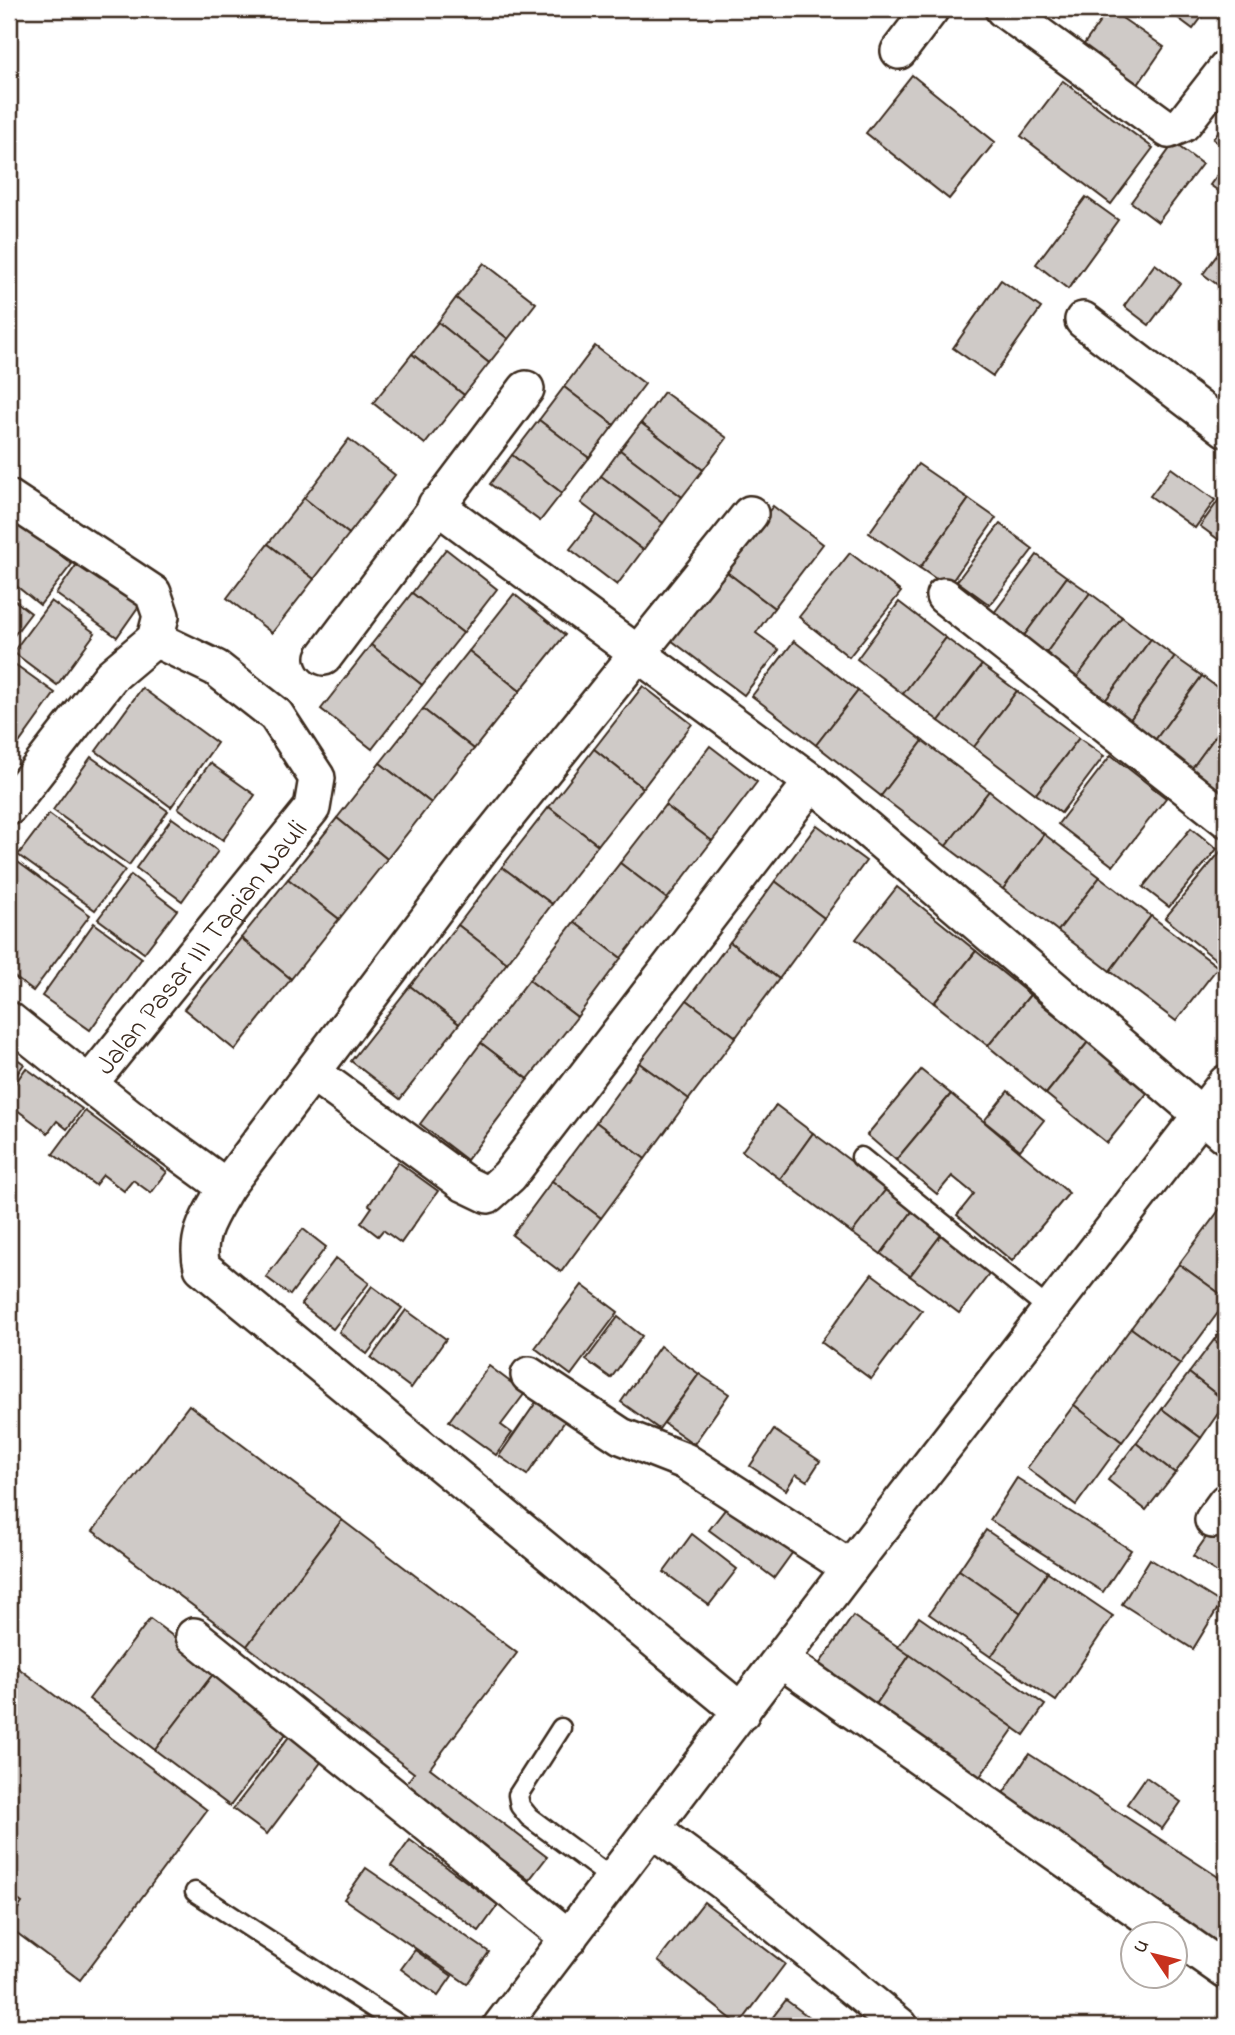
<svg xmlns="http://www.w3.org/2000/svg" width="1235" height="2035" font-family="'Indie Flower',sans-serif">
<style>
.building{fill:#cfcac7;stroke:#3b2a1e;stroke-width:2}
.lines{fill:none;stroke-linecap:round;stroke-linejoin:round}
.lane-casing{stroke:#3b2a1e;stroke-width:23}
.street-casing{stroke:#3b2a1e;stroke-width:40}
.lane{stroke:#fff;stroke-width:18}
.street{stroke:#fff;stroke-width:35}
.labels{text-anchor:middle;stroke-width:6;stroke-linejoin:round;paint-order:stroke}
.street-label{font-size:28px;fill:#3b2a1e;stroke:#fff}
</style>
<rect width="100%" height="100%" fill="#fff"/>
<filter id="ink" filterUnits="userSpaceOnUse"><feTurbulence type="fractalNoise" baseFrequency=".0143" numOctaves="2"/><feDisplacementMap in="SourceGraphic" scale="14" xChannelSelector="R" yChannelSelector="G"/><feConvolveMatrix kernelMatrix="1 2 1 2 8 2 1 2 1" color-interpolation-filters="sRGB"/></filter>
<g filter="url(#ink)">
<g class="building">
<path d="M1046 9H1067L1060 19Z"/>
<path d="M1109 9 1164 47 1137 86 1082 47Z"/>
<path d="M1166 9H1208L1193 29Z"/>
<path d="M912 75 995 142 949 199 866 133Z"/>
<path d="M1063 81 1153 148 1111 204 1021 136Z"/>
<path d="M1226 121V149L1213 139Z"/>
<path d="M1174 143 1202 164 1158 222 1131 202Z"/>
<path d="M1226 163V196L1210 185Z"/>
<path d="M1086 197 1118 220 1068 289 1036 264Z"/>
<path d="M1226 243V291L1203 274Z"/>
<path d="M484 263 536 303 508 339 456 298Z"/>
<path d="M1155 264 1180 283 1149 325 1124 306Z"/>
<path d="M1001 280 1041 308 993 376 953 348Z"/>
<path d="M456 298 508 339 489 363 438 322Z"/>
<path d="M438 322 489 363 464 395 412 354Z"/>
<path d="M595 346 645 384 614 425 564 387Z"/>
<path d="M412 354 464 395 425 444 373 403Z"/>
<path d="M564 387 614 425 589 458 539 420Z"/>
<path d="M664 392 727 438 703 470 641 423Z"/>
<path d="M539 420 589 458 562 493 512 455Z"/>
<path d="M641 423 703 470 682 497 620 450Z"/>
<path d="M349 439 395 475 349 534 304 498Z"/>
<path d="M620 450 682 497 663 523 601 476Z"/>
<path d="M512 455 562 493 540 521 490 484Z"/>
<path d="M918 464 969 499 920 568 869 533Z"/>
<path d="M1171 468 1215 500 1195 528 1150 496Z"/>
<path d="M601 476 663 523 643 550 581 503Z"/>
<path d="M1226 490V545L1200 526Z"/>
<path d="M304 498 349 534 314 579 268 544Z"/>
<path d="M969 499 996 518 948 587 920 568Z"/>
<path d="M773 506 823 544 774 608 724 570Z"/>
<path d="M9 515 72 564 40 605 9 580Z"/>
<path d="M597 515 643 550 617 585 570 549Z"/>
<path d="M1000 524 1033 549 990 605 957 581Z"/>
<path d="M268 544 314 579 272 633 227 598Z"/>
<path d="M446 549 497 589 463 633 412 593Z"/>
<path d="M850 553 901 592 849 657 799 617Z"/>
<path d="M1037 555 1067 577 1018 644 988 621Z"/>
<path d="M82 557 143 600 117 637 56 594Z"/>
<path d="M724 570 774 608 756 633 779 650 744 695 671 640Z"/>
<path d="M1067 577 1090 593 1041 660 1018 644Z"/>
<path d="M412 593 463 633 422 685 371 645Z"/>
<path d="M1090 593 1122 617 1072 684 1041 660Z"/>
<path d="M514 594 565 635 520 691 469 651Z"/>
<path d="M9 596 31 613 9 642Z"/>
<path d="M51 601 95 633 57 685 13 652Z"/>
<path d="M899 602 946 638 903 694 857 659Z"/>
<path d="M1122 617 1151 639 1102 705 1072 684Z"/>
<path d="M946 638 982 665 939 721 903 694Z"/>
<path d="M1151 639 1175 657 1127 724 1102 705Z"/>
<path d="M794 641 858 691 816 745 752 696Z"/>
<path d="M371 645 422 685 372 749 321 709Z"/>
<path d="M469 651 520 691 474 749 423 709Z"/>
<path d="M1175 657 1202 676 1153 743 1127 724Z"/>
<path d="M9 660 55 693 17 746 9 740Z"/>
<path d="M982 665 1017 691 974 747 939 721Z"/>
<path d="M1202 676 1226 694V722L1190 771 1153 743Z"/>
<path d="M643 686 692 724 643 788 594 749Z"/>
<path d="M142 688 217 743 171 807 96 751Z"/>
<path d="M858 691 923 741 881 796 816 745Z"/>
<path d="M1017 691 1079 738 1036 794 974 747Z"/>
<path d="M423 709 474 749 431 803 380 763Z"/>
<path d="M1225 723 1226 724V797L1190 771Z"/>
<path d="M1079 738 1104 756 1061 813 1036 794Z"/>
<path d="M923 741 989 791 946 846 881 796Z"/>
<path d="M710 746 757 782 712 841 665 805Z"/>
<path d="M594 749 643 788 598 845 549 807Z"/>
<path d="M1111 755 1166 798 1113 866 1058 824Z"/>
<path d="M91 757 168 811 129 865 53 810Z"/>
<path d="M210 763 255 795 223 840 178 808Z"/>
<path d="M380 763 431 803 387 859 337 818Z"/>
<path d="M989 791 1044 834 1003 889 946 846Z"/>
<path d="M665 805 712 841 667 899 620 863Z"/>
<path d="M549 807 598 845 552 904 502 867Z"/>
<path d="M49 814 125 870 95 910 18 855Z"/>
<path d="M172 818 218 851 182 901 136 868Z"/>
<path d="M337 818 387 859 339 919 288 879Z"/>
<path d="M817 825 866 861 824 918 775 881Z"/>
<path d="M1191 828 1217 849 1169 907 1143 887Z"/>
<path d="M1044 834 1100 877 1058 931 1003 889Z"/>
<path d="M1226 845V968L1165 918Z"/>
<path d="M15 860 90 915 33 991 9 973V869Z"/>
<path d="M620 863 667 899 621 958 574 922Z"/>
<path d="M502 867 552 904 507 963 458 925Z"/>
<path d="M131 875 177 910 144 953 98 919Z"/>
<path d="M1100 877 1151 916 1110 971 1058 931Z"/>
<path d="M288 879 339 919 291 979 241 938Z"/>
<path d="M775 881 824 918 779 979 730 942Z"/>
<path d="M897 887 976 951 934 1003 856 939Z"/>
<path d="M1151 916 1218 967 1176 1021 1110 971Z"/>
<path d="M574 922 621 958 577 1017 529 980Z"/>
<path d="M94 923 142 958 90 1030 42 996Z"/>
<path d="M458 925 507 963 459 1024 410 986Z"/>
<path d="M241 938 291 979 235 1050 184 1009Z"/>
<path d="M730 942 779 979 736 1037 687 1000Z"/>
<path d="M976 951 1030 995 988 1046 934 1003Z"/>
<path d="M529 980 577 1017 528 1079 481 1043Z"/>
<path d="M410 986 459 1024 400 1099 351 1061Z"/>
<path d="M1030 995 1088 1042 1046 1094 988 1046Z"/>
<path d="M687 1000 736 1037 689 1099 639 1063Z"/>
<path d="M1088 1042 1149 1091 1107 1143 1046 1094Z"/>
<path d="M481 1043 528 1079 467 1160 420 1124Z"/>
<path d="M9 1053 24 1064 10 1084H9Z"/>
<path d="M639 1063 689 1099 645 1159 596 1122Z"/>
<path d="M26 1068 82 1109 67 1129 57 1121 48 1133 9 1104V1092Z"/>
<path d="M921 1070 951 1094 896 1160 867 1135Z"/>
<path d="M1008 1091 1044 1120 1020 1150 984 1121Z"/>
<path d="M951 1094 1069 1193 1012 1261 957 1215 974 1194 952 1176 937 1194 896 1160Z"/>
<path d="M776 1105 813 1133 780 1179 742 1151Z"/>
<path d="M85 1111 167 1172 151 1193 133 1180 124 1191 103 1175 95 1185 53 1154Z"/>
<path d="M596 1122 645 1159 601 1218 552 1181Z"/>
<path d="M813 1133 887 1188 852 1233 780 1179Z"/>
<path d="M398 1162 438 1191 401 1243 383 1230 378 1236 361 1223 372 1207 369 1205Z"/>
<path d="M552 1181 601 1218 561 1272 512 1235Z"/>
<path d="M887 1188 914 1209 881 1254 852 1233Z"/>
<path d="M1226 1201V1298L1179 1264Z"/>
<path d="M914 1209 944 1231 910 1276 881 1254Z"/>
<path d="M303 1229 326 1247 290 1295 266 1277Z"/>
<path d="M944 1231 994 1268 959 1313 910 1276Z"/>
<path d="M336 1258 369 1283 333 1329 301 1304Z"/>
<path d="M1179 1264 1226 1298V1302L1180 1364 1131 1328Z"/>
<path d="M872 1274 922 1311 871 1379 821 1342Z"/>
<path d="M582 1285 618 1312 571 1375 535 1348Z"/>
<path d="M372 1286 402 1308 367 1354 339 1332Z"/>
<path d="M406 1310 446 1339 411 1388 371 1358Z"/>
<path d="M618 1317 642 1336 611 1378 586 1360Z"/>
<path d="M1226 1324V1349L1214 1340Z"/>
<path d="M1131 1328 1180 1364 1122 1442 1074 1405Z"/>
<path d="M1214 1340 1226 1349V1402L1189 1373Z"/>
<path d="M660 1346 699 1374 659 1429 621 1402Z"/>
<path d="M489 1366 525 1393 501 1425 512 1433 496 1455 449 1421Z"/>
<path d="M1189 1373 1226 1402 1201 1438 1162 1409Z"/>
<path d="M699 1374 729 1394 694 1444 664 1423Z"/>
<path d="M537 1401 565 1421 527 1475 499 1456Z"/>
<path d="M189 1405 342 1520 247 1646 93 1531Z"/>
<path d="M1074 1405 1122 1442 1076 1505 1027 1468Z"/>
<path d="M1162 1409 1201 1438 1175 1473 1136 1443Z"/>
<path d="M774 1430 820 1461 807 1481 796 1474 786 1490 750 1466Z"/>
<path d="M1136 1443 1175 1473 1146 1510 1108 1480Z"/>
<path d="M1017 1478 1131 1550 1103 1592 990 1520Z"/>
<path d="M731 1502 795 1549 774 1578 709 1530Z"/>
<path d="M1226 1509V1579L1193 1556Z"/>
<path d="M342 1520 517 1653 430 1768 547 1857 529 1880 405 1785 414 1773 247 1646Z"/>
<path d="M986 1530 1048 1572 1021 1613 959 1570Z"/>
<path d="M692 1534 737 1569 709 1605 664 1572Z"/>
<path d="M1150 1559 1221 1603 1193 1649 1122 1604Z"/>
<path d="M959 1570 1021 1613 991 1657 929 1614Z"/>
<path d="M1048 1572 1113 1616 1056 1701 991 1657Z"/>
<path d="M853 1616 910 1655 868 1716 811 1676Z"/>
<path d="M919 1617 1045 1705 1024 1735 898 1647Z"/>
<path d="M150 1619 217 1669 155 1750 89 1699Z"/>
<path d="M910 1655 1014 1728 972 1788 868 1716Z"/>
<path d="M9 1661 207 1810 80 1980 9 1927V1921L22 1903 9 1893Z"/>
<path d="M217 1669 292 1726 230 1806 155 1750Z"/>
<path d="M295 1729 328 1753 267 1834 233 1809Z"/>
<path d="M1029 1754 1226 1882V1953L996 1804Z"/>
<path d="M1146 1777 1181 1802 1162 1829 1127 1804Z"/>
<path d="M410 1840 498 1905 479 1931 391 1866Z"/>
<path d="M366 1868 489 1952 467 1984 344 1899Z"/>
<path d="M704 1902 785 1964 739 2025 658 1961Z"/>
<path d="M415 1950 452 1976 438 1996 401 1969Z"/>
<path d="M786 2000 821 2026H766Z"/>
</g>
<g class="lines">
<defs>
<g id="lane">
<path d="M861 1157 1050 1310"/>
<path d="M561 1728 518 1795 520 1806 529 1817 614 1880"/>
<path d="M195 1892 401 2026"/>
</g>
<g id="street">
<path d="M1003 9 1169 130 1183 124 1226 69"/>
<path d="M899 51 931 9"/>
<path d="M1083 320 1226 429"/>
<path d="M9 498 153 593 161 616 155 639 111 676 9 807"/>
<path d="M436 505 812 782 1226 1136"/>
<path d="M944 596 1226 819"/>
<path d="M324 657 526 389"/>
<path d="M9 1020 130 1117 226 1187 482 847 750 514"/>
<path d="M313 1073 465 1184 488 1195 509 1176 812 782"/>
<path id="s1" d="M89 1084 312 808 317 778 276 715 216 668 155 639"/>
<path d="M226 1187C211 1214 194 1235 202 1267L742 1712"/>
<path d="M529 1375 621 1436 685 1461 850 1568"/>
<path d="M1213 1520 1226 1502"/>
<path d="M194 1636 569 1938"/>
<path d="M781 1660 1172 1934"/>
<path d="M652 1829 726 1884 900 2026"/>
<path d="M1176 1936 1226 1971"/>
<path d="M501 2026 850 1568 1226 1083"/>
</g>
</defs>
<use href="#lane" class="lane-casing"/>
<use href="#street" class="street-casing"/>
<use href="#lane" class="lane"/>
<use href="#street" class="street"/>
</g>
</g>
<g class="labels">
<g class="street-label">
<text dy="10" stroke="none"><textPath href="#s1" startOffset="177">Jalan Pasar III Tapian Nauli</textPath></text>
</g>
</g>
<rect width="1235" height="2035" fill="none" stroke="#fff" stroke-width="35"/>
<rect x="18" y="18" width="1200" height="2000" fill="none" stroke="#3b2a1e" stroke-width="2.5" filter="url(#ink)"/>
<g transform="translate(1154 1955) rotate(305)"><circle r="33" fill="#ffffff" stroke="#b1aaa5" stroke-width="2"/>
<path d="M0-5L12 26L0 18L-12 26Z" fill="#c8321e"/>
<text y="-10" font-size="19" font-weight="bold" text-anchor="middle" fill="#3b2a1e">U</text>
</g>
</svg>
